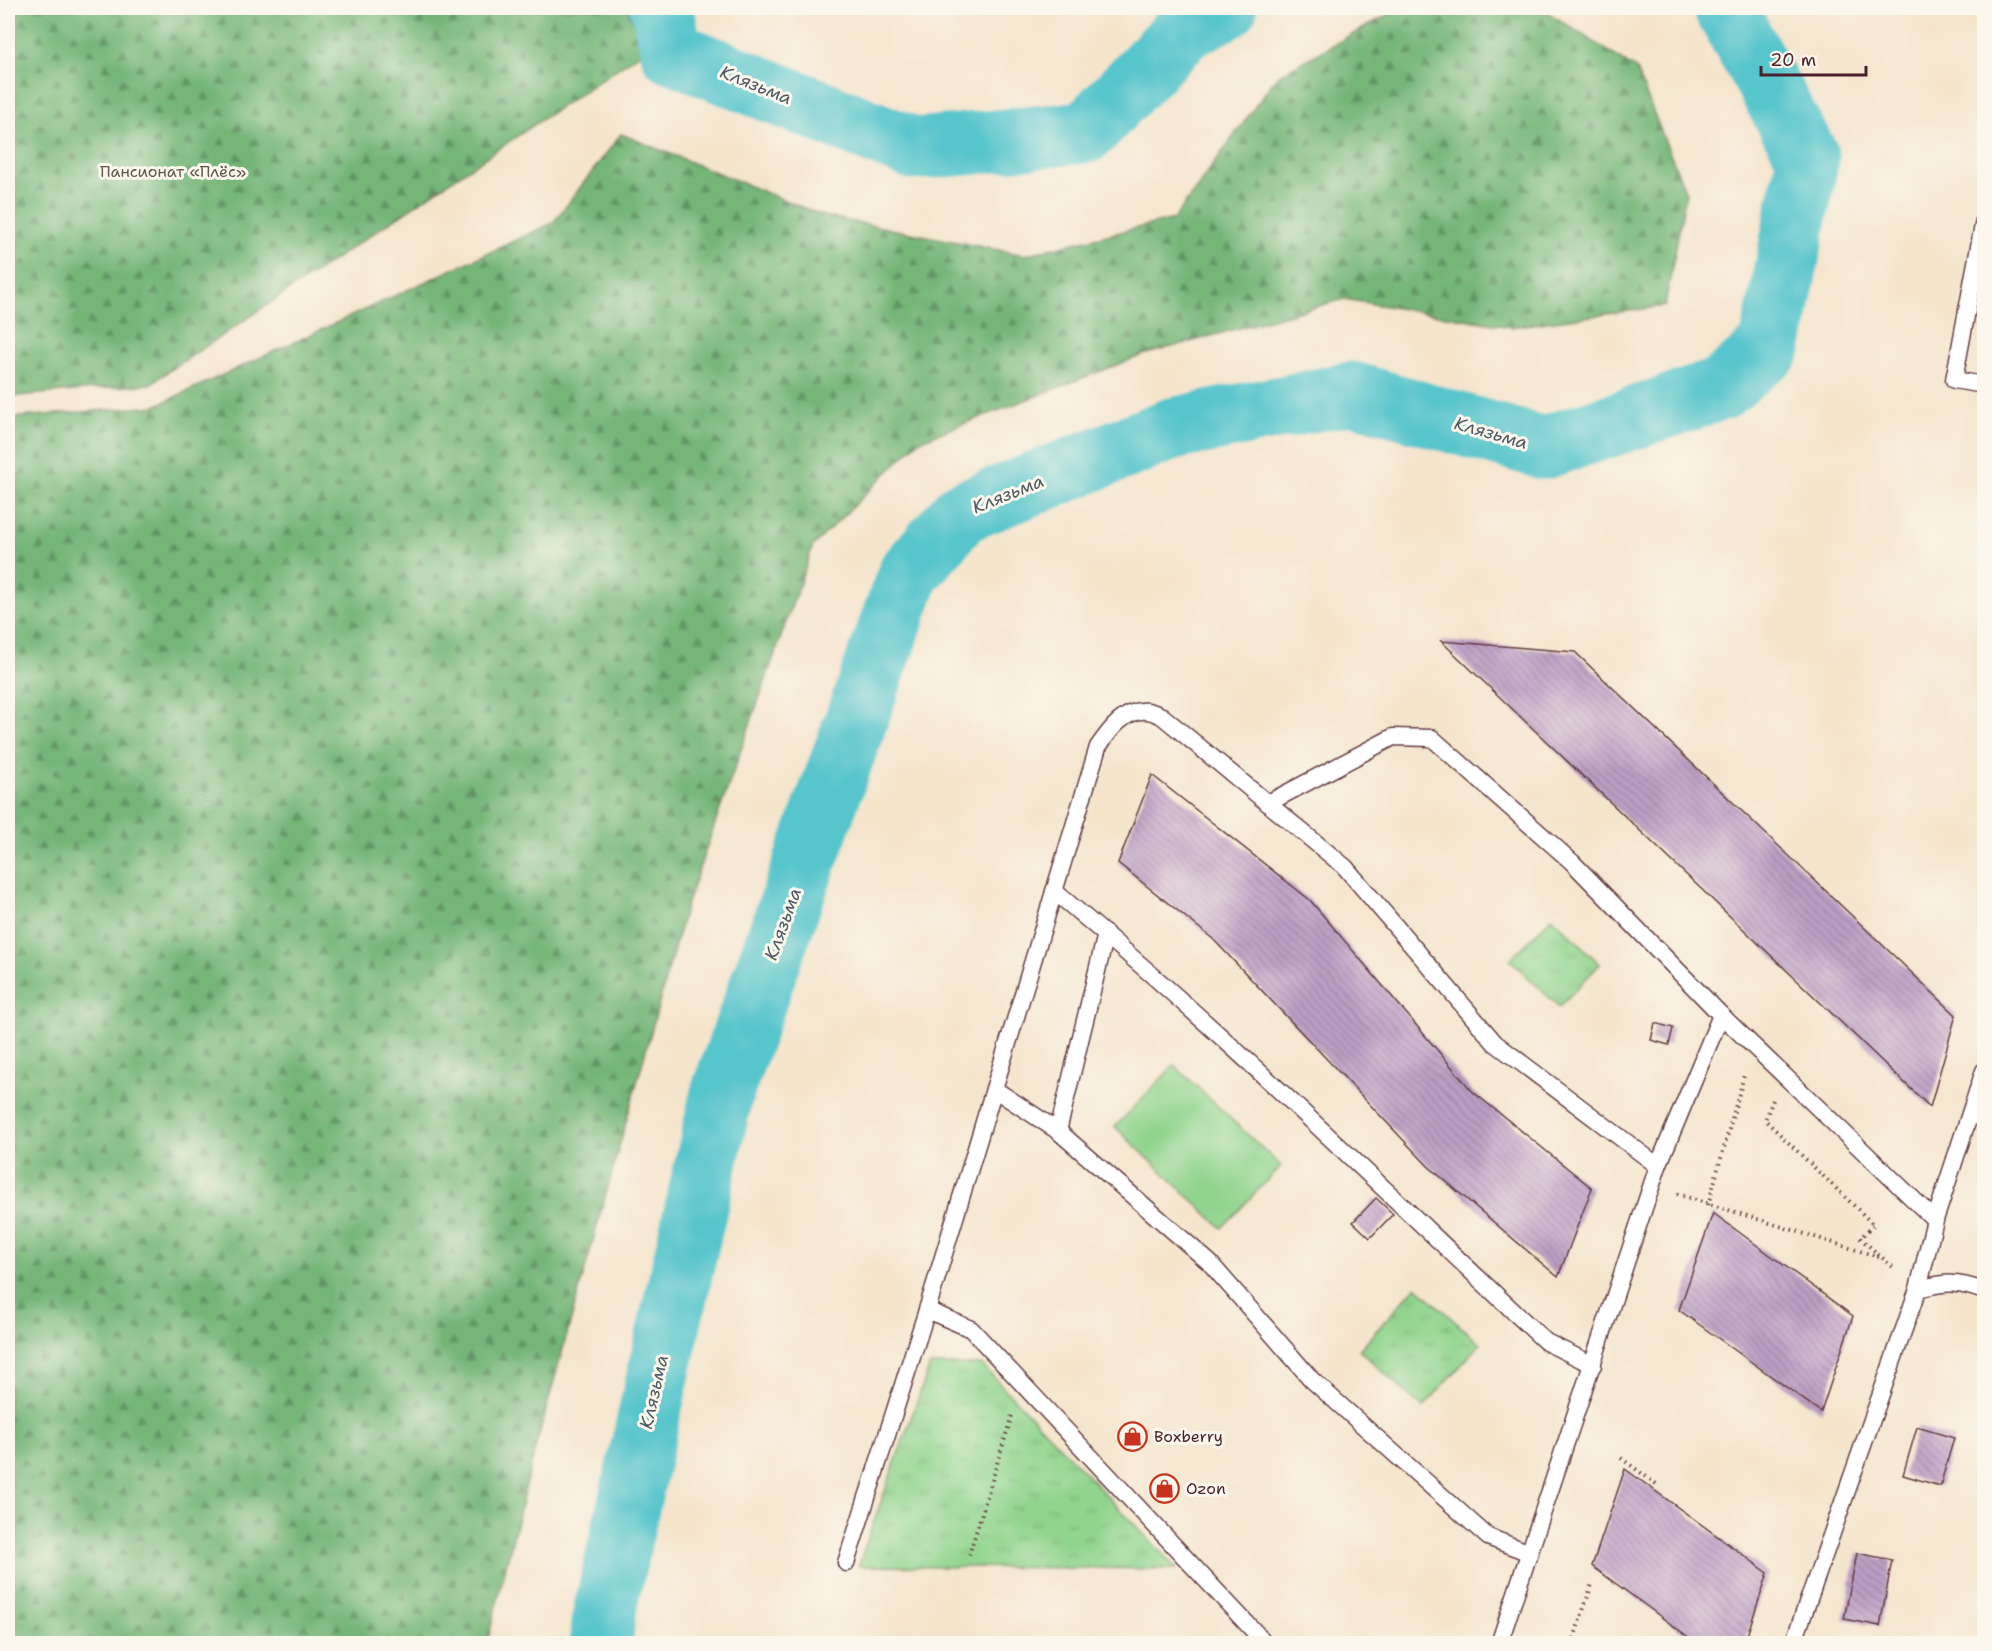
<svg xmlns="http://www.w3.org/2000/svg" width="1992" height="1651" font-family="'Shantell Sans',sans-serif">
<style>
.forest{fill:url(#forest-firs);stroke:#5f6a52;stroke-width:1.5}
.park{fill:url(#park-tufts);stroke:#6d7a5c;stroke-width:1.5}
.pitch{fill:#90d48d;stroke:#6d7a5c;stroke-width:1.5}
.water{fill:url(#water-waves);stroke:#50727c;stroke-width:1.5}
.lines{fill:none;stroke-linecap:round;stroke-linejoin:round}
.river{stroke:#57c5cc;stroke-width:63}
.building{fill:url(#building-back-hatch)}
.service-casing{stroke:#643d43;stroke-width:19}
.path{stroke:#643d43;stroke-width:4;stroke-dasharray:1.5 4.5;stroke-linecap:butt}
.service{stroke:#fff;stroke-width:16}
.labels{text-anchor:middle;stroke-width:6;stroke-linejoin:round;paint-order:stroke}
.park-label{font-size:16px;fill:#5f5548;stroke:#fbf7ec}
.poi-label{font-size:16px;fill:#4a1f2b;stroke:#fbf7ec;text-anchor:start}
.water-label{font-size:18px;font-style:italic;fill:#4f5963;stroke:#fbf7ec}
</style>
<defs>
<pattern id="forest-firs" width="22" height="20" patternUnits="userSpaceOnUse" patternTransform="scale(1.5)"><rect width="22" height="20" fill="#74b678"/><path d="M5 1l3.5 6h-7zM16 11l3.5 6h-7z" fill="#619363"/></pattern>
<pattern id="park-tufts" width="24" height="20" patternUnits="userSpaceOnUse" patternTransform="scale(1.5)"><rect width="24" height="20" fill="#90d48d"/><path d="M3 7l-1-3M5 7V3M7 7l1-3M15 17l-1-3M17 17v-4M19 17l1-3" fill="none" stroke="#7eb67a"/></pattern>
<pattern id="water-waves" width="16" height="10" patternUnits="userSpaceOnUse" patternTransform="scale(1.5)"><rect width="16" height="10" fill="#57c5cc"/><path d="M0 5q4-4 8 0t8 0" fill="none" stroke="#4a9fa6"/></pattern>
<pattern id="building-back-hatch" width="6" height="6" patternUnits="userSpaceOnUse" patternTransform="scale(1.5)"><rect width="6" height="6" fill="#be9ec5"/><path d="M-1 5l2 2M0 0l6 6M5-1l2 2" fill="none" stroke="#9c80a0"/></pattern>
</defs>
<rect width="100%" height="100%" fill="#fbf7ec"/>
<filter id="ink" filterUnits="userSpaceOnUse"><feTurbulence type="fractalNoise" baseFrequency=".0167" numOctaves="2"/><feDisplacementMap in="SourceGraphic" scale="12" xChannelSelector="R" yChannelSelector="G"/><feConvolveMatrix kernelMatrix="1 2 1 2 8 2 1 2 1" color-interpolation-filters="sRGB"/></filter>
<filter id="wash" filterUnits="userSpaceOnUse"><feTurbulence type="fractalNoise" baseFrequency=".008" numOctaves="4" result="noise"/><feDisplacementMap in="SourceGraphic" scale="24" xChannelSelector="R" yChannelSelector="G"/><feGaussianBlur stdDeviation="1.35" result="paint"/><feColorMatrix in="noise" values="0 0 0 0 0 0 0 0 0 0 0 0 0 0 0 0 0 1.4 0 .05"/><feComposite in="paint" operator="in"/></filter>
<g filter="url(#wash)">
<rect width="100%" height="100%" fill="#f5e5cd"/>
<g class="forest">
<path d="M8 8H627L645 50 150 384 8 397Z"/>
<path d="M1404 8H1541L1636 69 1686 193 1665 306 1511 327 1344 299 1143 355 919 441 813 546 686 906 534 1453 487 1643H8V418L155 406 553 223 621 134 824 216 1024 255 1174 219 1277 76 1398 9Z"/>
</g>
<g class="park">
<path d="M1552 917 1600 964 1559 1007 1510 960Z"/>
<path d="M1416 1286 1480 1344 1423 1408 1359 1350Z"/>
<path d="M930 1365H982L1177 1569 858 1566Z"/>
</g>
<path class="pitch" d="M1174 1065 1281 1166 1222 1228 1115 1127Z"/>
<path class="water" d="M627 8H682L694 55 645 50Z"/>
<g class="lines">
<g class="river">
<path d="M662 8 672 52 915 149 1086 132 1186 28 1226 8"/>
<path d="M601 1644 604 1614 722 1093 909 573 962 512 1172 429 1352 393 1543 448 1721 389 1770 348 1808 157 1725 8"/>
</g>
</g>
<g id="blocks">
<g class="building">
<path d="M1441 641 1575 652 1956 1015 1930 1107Z"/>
<path d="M1152 775 1310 900 1472 1091 1592 1188 1558 1277 1428 1166 1213 939 1118 863Z"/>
<path d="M1655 1023 1673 1028 1669 1045 1651 1040Z"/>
<path d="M1376 1198 1393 1214 1370 1238 1353 1222Z"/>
<path d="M1713 1213 1853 1316 1821 1412 1679 1310Z"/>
<path d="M1917 1427 1954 1438 1940 1486 1903 1475Z"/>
<path d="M1625 1469 1768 1573 1744 1644H1698L1592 1566Z"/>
<path d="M1857 1553 1892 1560 1880 1626 1844 1619Z"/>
</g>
</g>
</g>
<g filter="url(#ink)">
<use href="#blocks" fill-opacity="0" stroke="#643d43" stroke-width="1.5"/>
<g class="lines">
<defs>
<g id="service">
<path d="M1984 220 1954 380 1984 385"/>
<path d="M1268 803 1393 737 1432 738 1572 862 1721 1015 1935 1220"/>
<path d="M1054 891C1225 1033 1384 1190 1546 1342L1593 1365"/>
<path d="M1058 1131 1106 934"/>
<path d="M1918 1289 1935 1220 1984 1071"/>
<path d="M927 1310 971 1329 1266 1644"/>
<path d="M1530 1553 1488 1537 1312 1380 1210 1263 1058 1131 994 1089 1098 747C1109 731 1125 708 1148 711 1153 712 1158 714 1162 716L1345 867 1495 1043 1658 1166"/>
<path d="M846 1563 927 1310 994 1089"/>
<path d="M1499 1644 1658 1166 1721 1015"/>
<path d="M1793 1644 1918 1289C1946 1282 1956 1281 1984 1291"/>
</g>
</defs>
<use href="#service" class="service-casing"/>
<g class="path">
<path d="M1773 1100 1765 1120 1874 1225 1860 1238 1895 1269"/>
<path d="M1677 1194 1879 1257"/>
<path d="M1708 1205 1745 1072"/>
<path d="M1621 1458 1659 1486"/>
<path d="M969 1555 1013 1412"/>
<path d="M1572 1644 1592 1584"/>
</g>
<use href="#service" class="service"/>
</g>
</g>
<defs>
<symbol id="shop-ring" viewBox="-11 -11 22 22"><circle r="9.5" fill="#fbf7ec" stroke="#c8321e" stroke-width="1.5"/><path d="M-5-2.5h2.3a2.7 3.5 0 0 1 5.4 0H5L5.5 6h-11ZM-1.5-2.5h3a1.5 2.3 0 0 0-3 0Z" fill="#c8321e"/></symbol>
</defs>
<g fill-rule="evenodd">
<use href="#shop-ring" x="1116" y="1420" width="33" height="33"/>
<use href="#shop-ring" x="1148" y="1472" width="33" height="33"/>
</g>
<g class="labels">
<g class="park-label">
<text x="173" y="177">Пансионат «Плёс»</text>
</g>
<g class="poi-label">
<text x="1154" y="1442">Boxberry</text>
<text x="1186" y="1494">Ozon</text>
</g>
<g class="water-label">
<text transform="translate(756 85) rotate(22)" y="6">Клязьма</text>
<text transform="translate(1491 433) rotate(16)" y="6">Клязьма</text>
<text transform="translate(1008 494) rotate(-22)" y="6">Клязьма</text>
<text transform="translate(783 924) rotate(-70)" y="6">Клязьма</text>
<text transform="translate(654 1392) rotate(-77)" y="6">Клязьма</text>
</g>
</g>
<rect width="1992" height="1651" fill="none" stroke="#fbf7ec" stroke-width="30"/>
<path d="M1761 66v9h105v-9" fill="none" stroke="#4a1f2b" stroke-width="3"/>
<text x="1770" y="66" font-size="18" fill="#4a1f2b" stroke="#fbf7ec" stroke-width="4.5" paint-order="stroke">20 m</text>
</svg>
